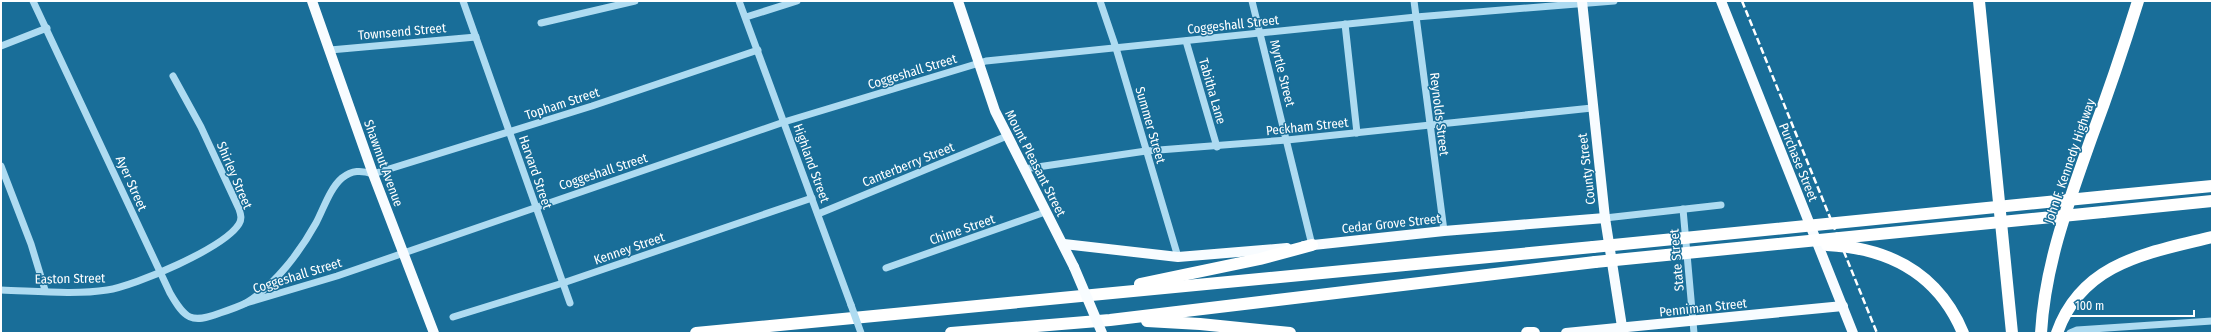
<svg xmlns="http://www.w3.org/2000/svg" width="2213" height="334" font-family="'Fira Sans Condensed',sans-serif">
<style>
.lines{fill:none;stroke-linecap:round;stroke-linejoin:round}
.minor{stroke:#aedbf1;stroke-width:7}
.major{stroke:#f8fcff;stroke-width:10}
.highway{stroke:#fff;stroke-width:12}
.rail{stroke:#fff;stroke-width:2.5;stroke-dasharray:7 3;stroke-linecap:butt}
.minor-bridge{stroke:#aedbf1;stroke-width:7}
.major-bridge{stroke:#f8fcff;stroke-width:10}
.highway-bridge{stroke:#fff;stroke-width:12}
.labels{text-anchor:middle;stroke-width:3;stroke-linejoin:round;paint-order:stroke}
.street-label{font-size:13px;fill:#fff;stroke:#196e99}
</style>
<rect width="100%" height="100%" fill="#196e99"/>
<g class="lines">
<g class="minor">
<path d="M33 1 170 293C185 319 191 324 220 313 229 310 238 307 246 303 275 285 300 252 316 223 323 210 330 188 342 178 352 170 361 170 373 174L592 106 758 50"/>
<path d="M463 1 570 303"/>
<path d="M739 1 851 305"/>
<path d="M1100 1 1116 48 1178 257"/>
<path d="M1252 1 1312 245"/>
<path d="M1414 1 1444 231"/>
<path d="M746 17 797 1"/>
<path d="M541 23 635 1"/>
<path d="M1345 24 1357 133"/>
<path d="M1186 41 1217 147"/>
<path d="M1 46 47 28"/>
<path d="M330 50 476 37"/>
<path d="M1 166 31 244 45 290"/>
<path d="M1024 169 1146 151 1287 140 1592 108"/>
<path d="M1683 209 1694 333"/>
<path d="M818 214 1007 136"/>
<path d="M1605 218 1721 205"/>
<path d="M886 268 1045 212"/>
<path d="M1 290C34 291 76 295 107 290 135 286 224 248 239 224 242 219 241 215 239 209L201 127 173 76"/>
<path d="M246 303 337 276 784 122 986 61 1416 17 1614 1"/>
<path d="M453 317 563 283 812 198"/>
<path d="M2070 333 2077 330 2212 321"/>
</g>
<g class="major">
<path d="M312 1 373 174 434 333"/>
<path d="M958 1 995 111 1074 267"/>
<path d="M1582 1 1605 218 1623 333"/>
<path d="M1721 1 1853 333"/>
<path d="M1064 244 1178 257 1287 248"/>
<path d="M1304 246 1444 231 1605 218"/>
<path d="M1566 333 1843 306"/>
</g>
<g class="highway">
<path d="M1979 1 2012 333"/>
<path d="M2108 196 2212 186"/>
<path d="M2103 212 2212 201"/>
<path d="M1140 284 1260 259 1312 245"/>
<path d="M1147 321 1200 324 1290 333"/>
<path d="M696 333 1593 247"/>
<path d="M951 333 1110 320 1595 262"/>
<path d="M1527 333H1534"/>
<path d="M2041 333C2045 264 2069 201 2092 136 2109 91 2124 46 2138 1"/>
<path d="M2057 333C2082 262 2148 253 2212 237"/>
</g>
<path class="rail" d="M1742 1 1877 333"/>
<path class="minor-bridge" d="M851 305 861 333"/>
<path class="major-bridge" d="M1074 267 1102 333"/>
<g class="highway-bridge">
<path d="M1827 245C1889 248 1938 273 1963 333"/>
<path d="M1593 247 2108 196"/>
<path d="M1595 262 2103 212"/>
</g>
</g>
<g class="labels">
<g class="street-label">
<text transform="translate(1233 24) rotate(-6)" y="5">Coggeshall Street</text>
<text transform="translate(402 31) rotate(-5)" y="5">Townsend Street</text>
<text transform="translate(912 71) rotate(-17)" y="5">Coggeshall Street</text>
<text transform="translate(1283 73) rotate(76)" y="5">Myrtle Street</text>
<text transform="translate(1213 91) rotate(74)" y="5">Tabitha Lane</text>
<text transform="translate(562 103) rotate(-18)" y="5">Topham Street</text>
<text transform="translate(1440 114) rotate(83)" y="5">Reynolds Street</text>
<text transform="translate(1151 125) rotate(74)" y="5">Summer Street</text>
<text transform="translate(1307 126) rotate(-6)" y="5">Peckham Street</text>
<text transform="translate(2069 161) rotate(-71)" y="5">John F. Kennedy Highway</text>
<text transform="translate(1799 162) rotate(68)" y="5">Purchase Street</text>
<text transform="translate(384 163) rotate(70)" y="5">Shawmut Avenue</text>
<text transform="translate(812 163) rotate(70)" y="5">Highland Street</text>
<text transform="translate(1036 163) rotate(63)" y="5">Mount Pleasant Street</text>
<text transform="translate(908 164) rotate(-22)" y="5">Canterberry Street</text>
<text transform="translate(1586 169) rotate(-97)" y="5">County Street</text>
<text transform="translate(603 171) rotate(-18)" y="5">Coggeshall Street</text>
<text transform="translate(536 172) rotate(71)" y="5">Harvard Street</text>
<text transform="translate(235 175) rotate(67)" y="5">Shirley Street</text>
<text transform="translate(132 183) rotate(66)" y="5">Ayer Street</text>
<text transform="translate(1391 223) rotate(-6)" y="5">Cedar Grove Street</text>
<text transform="translate(962 229) rotate(-19)" y="5">Chime Street</text>
<text transform="translate(629 248) rotate(-19)" y="5">Kenney Street</text>
<text transform="translate(1676 260) rotate(-95)" y="5">State Street</text>
<text transform="translate(297 275) rotate(-17)" y="5">Coggeshall Street</text>
<text transform="translate(70 278) rotate(-1)" y="5">Easton Street</text>
<text transform="translate(1703 307) rotate(-6)" y="5">Penniman Street</text>
</g>
</g>
<rect width="2213" height="334" fill="none" stroke="#ffffff" stroke-width="4"/>
<path d="M2069 310v6h125v-6" fill="none" stroke="#ffffff" stroke-width="2"/>
<text x="2075" y="310" font-size="12" fill="#ffffff" stroke="#196e99" stroke-width="3" paint-order="stroke">100 m</text>
</svg>
